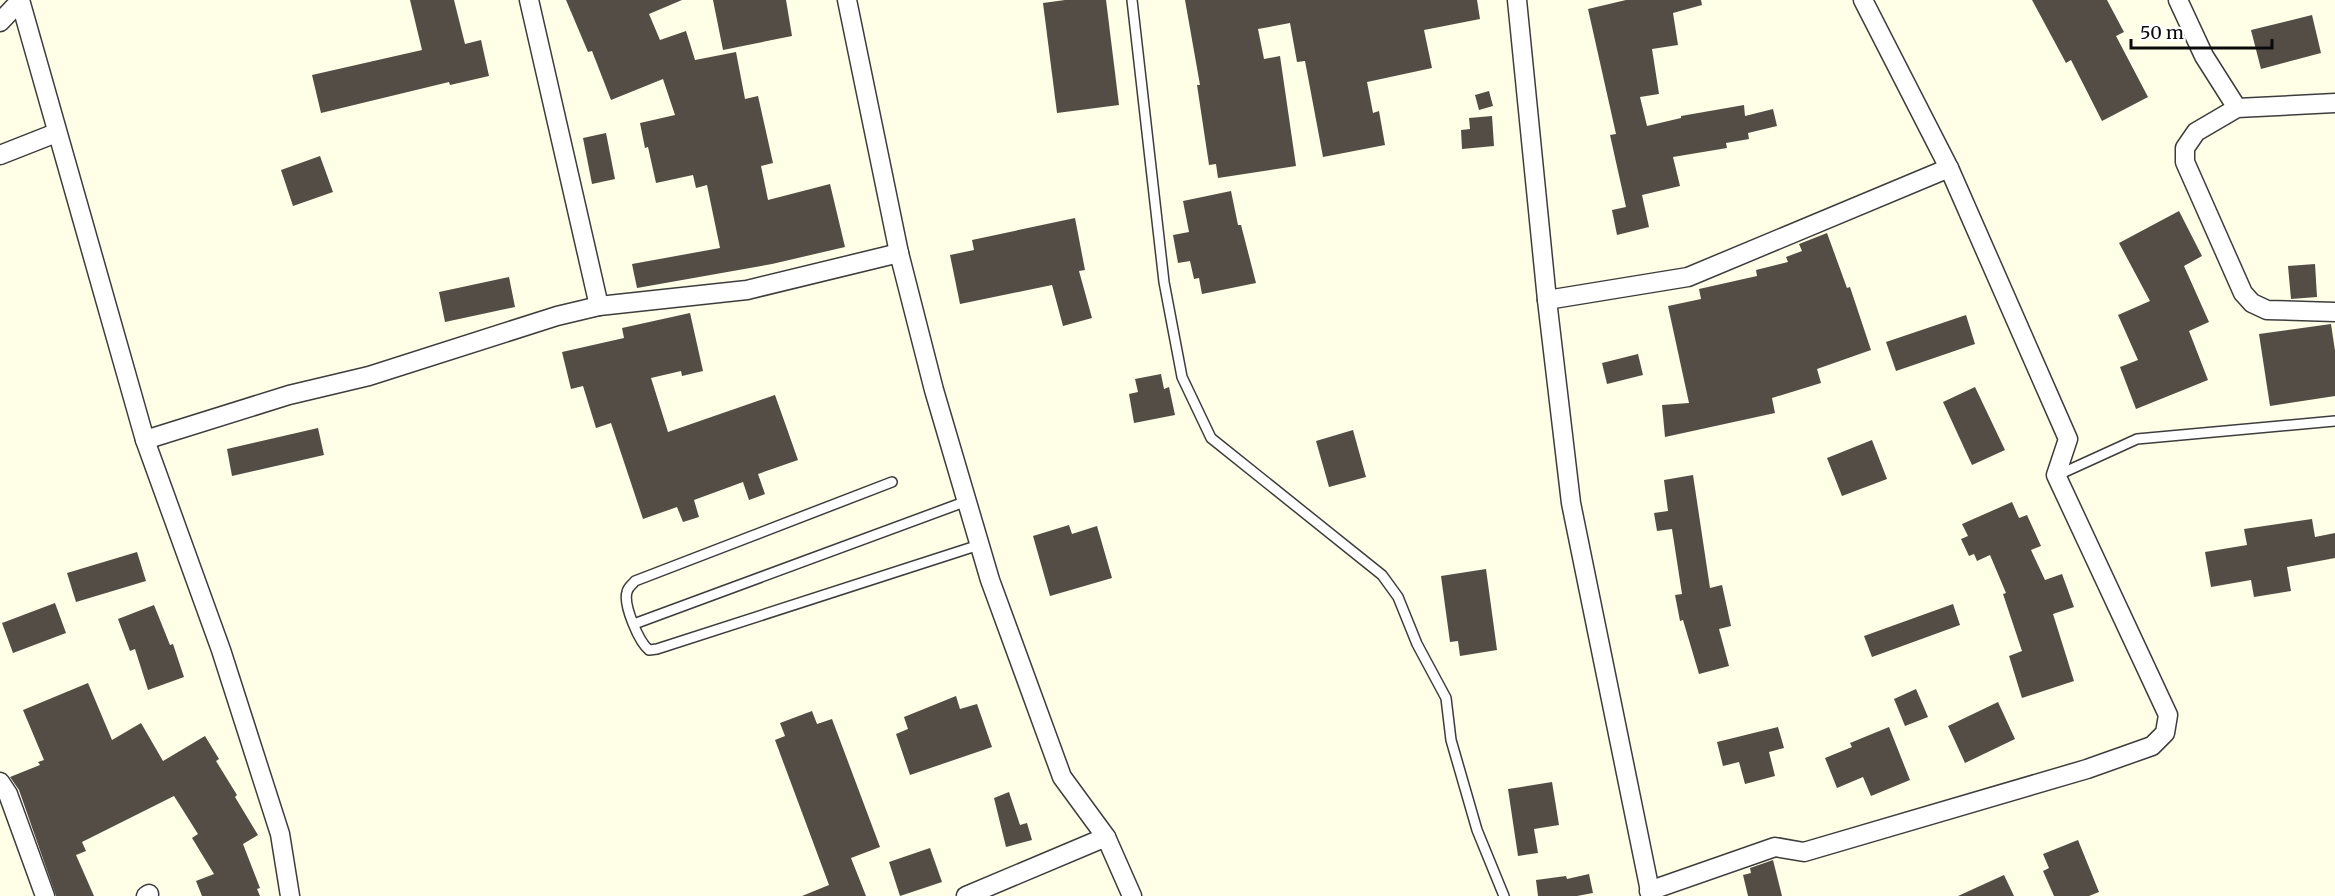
<svg xmlns="http://www.w3.org/2000/svg" width="2335" height="896" font-family="Merriweather,serif">
<style>
.building{fill:#534d46}
.lines{fill:none;stroke-linecap:round;stroke-linejoin:round}
.lane-casing{stroke:#3d3d3d;stroke-width:12}
.street-casing{stroke:#3d3d3d;stroke-width:21}
.lane{stroke:#fff;stroke-width:9}
.street{stroke:#fff;stroke-width:18}
</style>
<rect width="100%" height="100%" fill="#fffee7"/>
<g class="building">
<path d="M410 0H454L465 44 481 40 489 76 450 85 449 82 321 113 312 75 422 50Z"/>
<path d="M566 0H682L649 14 660 40 686 31 695 60 736 52 745 99 758 96 773 163 761 166 768 200 830 184 845 247 772 264 637 288 632 264 720 248 707 185 696 188 693 175 656 183 648 147 645 148 640 123 675 115 663 79 611 100 592 51 588 52Z"/>
<path d="M713 0H786L792 36 723 50Z"/>
<path d="M1065 0H1106L1119 105 1057 113 1043 3Z"/>
<path d="M1185 0H1477L1480 19 1424 30 1432 68 1367 82 1373 113 1379 111 1385 145 1323 157 1305 61 1297 62 1290 23 1258 29 1264 59 1280 56 1296 166 1218 178 1216 164 1209 165 1197 85H1200Z"/>
<path d="M1626 0H1701L1702 5 1673 13 1678 45 1652 49 1659 94 1640 97 1647 126 1681 118V116L1744 105 1745 116 1773 109 1777 126 1748 133 1749 139 1726 143 1727 148 1673 157 1680 186 1642 195 1649 227 1617 235 1612 210 1626 207 1610 135 1616 134 1588 9Z"/>
<path d="M2032 0H2107L2124 32 2116 36 2148 97 2102 121 2071 60 2066 63Z"/>
<path d="M2312 15 2321 53 2261 69 2251 30Z"/>
<path d="M1489 91 1493 106 1479 110 1475 95Z"/>
<path d="M1492 116 1494 146 1462 149 1461 130 1470 129 1469 118Z"/>
<path d="M606 133 615 179 592 184 583 138Z"/>
<path d="M320 156 333 192 293 206 281 170Z"/>
<path d="M1231 191 1238 225H1241L1256 283 1202 294 1199 278 1194 279 1190 261 1178 263 1173 235 1189 232 1183 201Z"/>
<path d="M2179 211 2202 256 2184 266 2209 322 2189 331 2208 380 2136 409 2120 367 2138 360 2118 315 2150 301 2119 243Z"/>
<path d="M1075 218 1085 270 1079 271 1092 318 1063 326 1052 285 960 304 950 255 974 250 972 240Z"/>
<path d="M1827 233 1847 288 1850 287 1871 350 1817 369 1821 383 1772 398 1775 413 1665 437 1662 405 1689 403 1668 306 1701 299 1699 289 1757 276 1756 270 1788 262 1786 257 1802 251 1799 244Z"/>
<path d="M2315 264 2317 297 2291 299 2288 266Z"/>
<path d="M509 277 515 307 445 322 439 292Z"/>
<path d="M690 313 703 371 682 376 681 371 651 378 668 432 775 395 798 460 758 474 765 494 749 500 743 482 694 500 699 517 683 522 677 507 643 519 611 423 596 428 583 386 571 389 562 352 624 338 622 328Z"/>
<path d="M1966 315 1975 344 1896 371 1886 342Z"/>
<path d="M2331 324 2335 351V396L2270 406 2259 334Z"/>
<path d="M1638 354 1643 375 1607 384 1602 363Z"/>
<path d="M1161 374 1164 389 1169 387 1175 415 1134 423 1129 394 1138 392 1135 379Z"/>
<path d="M1975 387 2005 450 1972 465 1943 402Z"/>
<path d="M318 428 324 455 232 476 227 449Z"/>
<path d="M1353 430 1366 477 1329 487 1316 441Z"/>
<path d="M1872 440 1887 479 1842 496 1827 458Z"/>
<path d="M1693 475 1710 588 1722 585 1731 626 1719 629 1729 666 1699 674 1683 620 1680 621 1675 595 1682 594 1672 529 1657 531 1654 513 1668 511 1664 480Z"/>
<path d="M2012 502 2019 518 2027 515 2041 546 2031 550 2045 580 2062 574 2074 607 2053 614 2074 681 2022 698 2009 656 2022 651 2003 594 2006 593 1990 555 1977 561 1974 554 1969 556 1961 539 1968 536 1962 524Z"/>
<path d="M2312 519 2315 537 2335 533V558L2287 567 2291 591 2254 597 2251 580 2211 587 2205 552 2247 545 2244 529Z"/>
<path d="M1069 525 1072 534 1097 526 1112 578 1050 596 1033 536Z"/>
<path d="M137 552 146 581 76 602 67 573Z"/>
<path d="M1486 569 1497 650 1460 656 1458 641 1450 642 1441 576Z"/>
<path d="M55 603 66 633 13 653 2 623Z"/>
<path d="M1953 604 1960 625 1872 657 1864 636Z"/>
<path d="M154 605 170 645 173 644 184 677 148 690 135 649 130 651 118 619Z"/>
<path d="M88 683 112 740 141 723 163 761 205 736 219 759 216 761 237 795 235 797 258 835 243 844 260 888 257 889 260 896H202L196 881 214 874 192 838 198 834 174 796 82 842 86 851 76 855 94 896H56L19 790 10 777 40 765 38 762 44 760 23 710Z"/>
<path d="M1916 689 1928 717 1905 726 1894 699Z"/>
<path d="M956 696 960 709 977 704 992 747 910 775 896 734 908 729 904 717Z"/>
<path d="M1998 702 2015 739 1965 763 1948 726Z"/>
<path d="M812 711 817 724 832 719 880 847 851 858 866 896H802L829 885 775 740 785 736 780 723Z"/>
<path d="M1778 727 1784 748 1769 752 1775 776 1745 784 1739 762 1723 766 1717 742Z"/>
<path d="M1889 727 1910 780 1871 796 1863 777 1837 788 1825 758 1852 747 1850 743Z"/>
<path d="M1552 782 1559 825 1534 829 1538 853 1518 856 1508 789Z"/>
<path d="M1009 792 1020 825 1027 823 1032 840 1006 847 994 798Z"/>
<path d="M2078 840 2099 892 2089 896H2054L2043 871 2049 868 2043 854Z"/>
<path d="M930 848 942 882 900 896 889 862Z"/>
<path d="M1773 860 1782 896H1748L1743 875 1751 873 1750 868Z"/>
<path d="M1589 874 1593 893 1577 896H1538L1536 880 1566 876 1567 879Z"/>
<path d="M2004 875 2014 896H1958Z"/>
</g>
<g class="lines">
<defs>
<g id="lane">
<path d="M1132 0 1164 282 1182 377 1211 438 1382 575 1398 597 1417 644 1446 698 1451 740 1477 830 1504 896"/>
<path d="M2058 475 2137 439 2335 421"/>
<path d="M892 482 635 581C632 585 628 587 627 592 623 605 639 642 649 650L657 649 979 545"/>
<path d="M634 624 967 501"/>
</g>
<g id="street">
<path d="M20 0 145 440 221 650 280 834 290 896"/>
<path d="M529 0 599 306"/>
<path d="M847 0 899 253 934 390 990 580 1062 777 1106 837 1132 896"/>
<path d="M1517 0 1547 300 1571 503 1651 896"/>
<path d="M2178 0 2204 56 2237 108"/>
<path d="M0 22 20 1"/>
<path d="M2335 103 2237 108 2196 132 2185 148V162L2243 293 2252 303 2267 310 2335 312"/>
<path d="M0 155 56 133"/>
<path d="M1547 300 1688 277 1949 168"/>
<path d="M145 440 289 395 369 376 557 316 599 306 747 290 899 253"/>
<path d="M0 782 8 794 45 896"/>
<path d="M1649 891 1775 847 1804 852 2087 769 2152 746 2165 733 2168 715 2056 475 2068 439 1949 168 1863 0"/>
<path d="M146 896 149 894"/>
<path d="M966 896 1106 837"/>
</g>
</defs>
<use href="#lane" class="lane-casing"/>
<use href="#street" class="street-casing"/>
<use href="#lane" class="lane"/>
<use href="#street" class="street"/>
</g>
<path d="M2131 39v9h141v-9" fill="none" stroke="#0a0a0a" stroke-width="3"/>
<text x="2140" y="39" font-size="18" fill="#0a0a0a" stroke="#ffffff" stroke-width="4.5" paint-order="stroke">50 m</text>
</svg>
